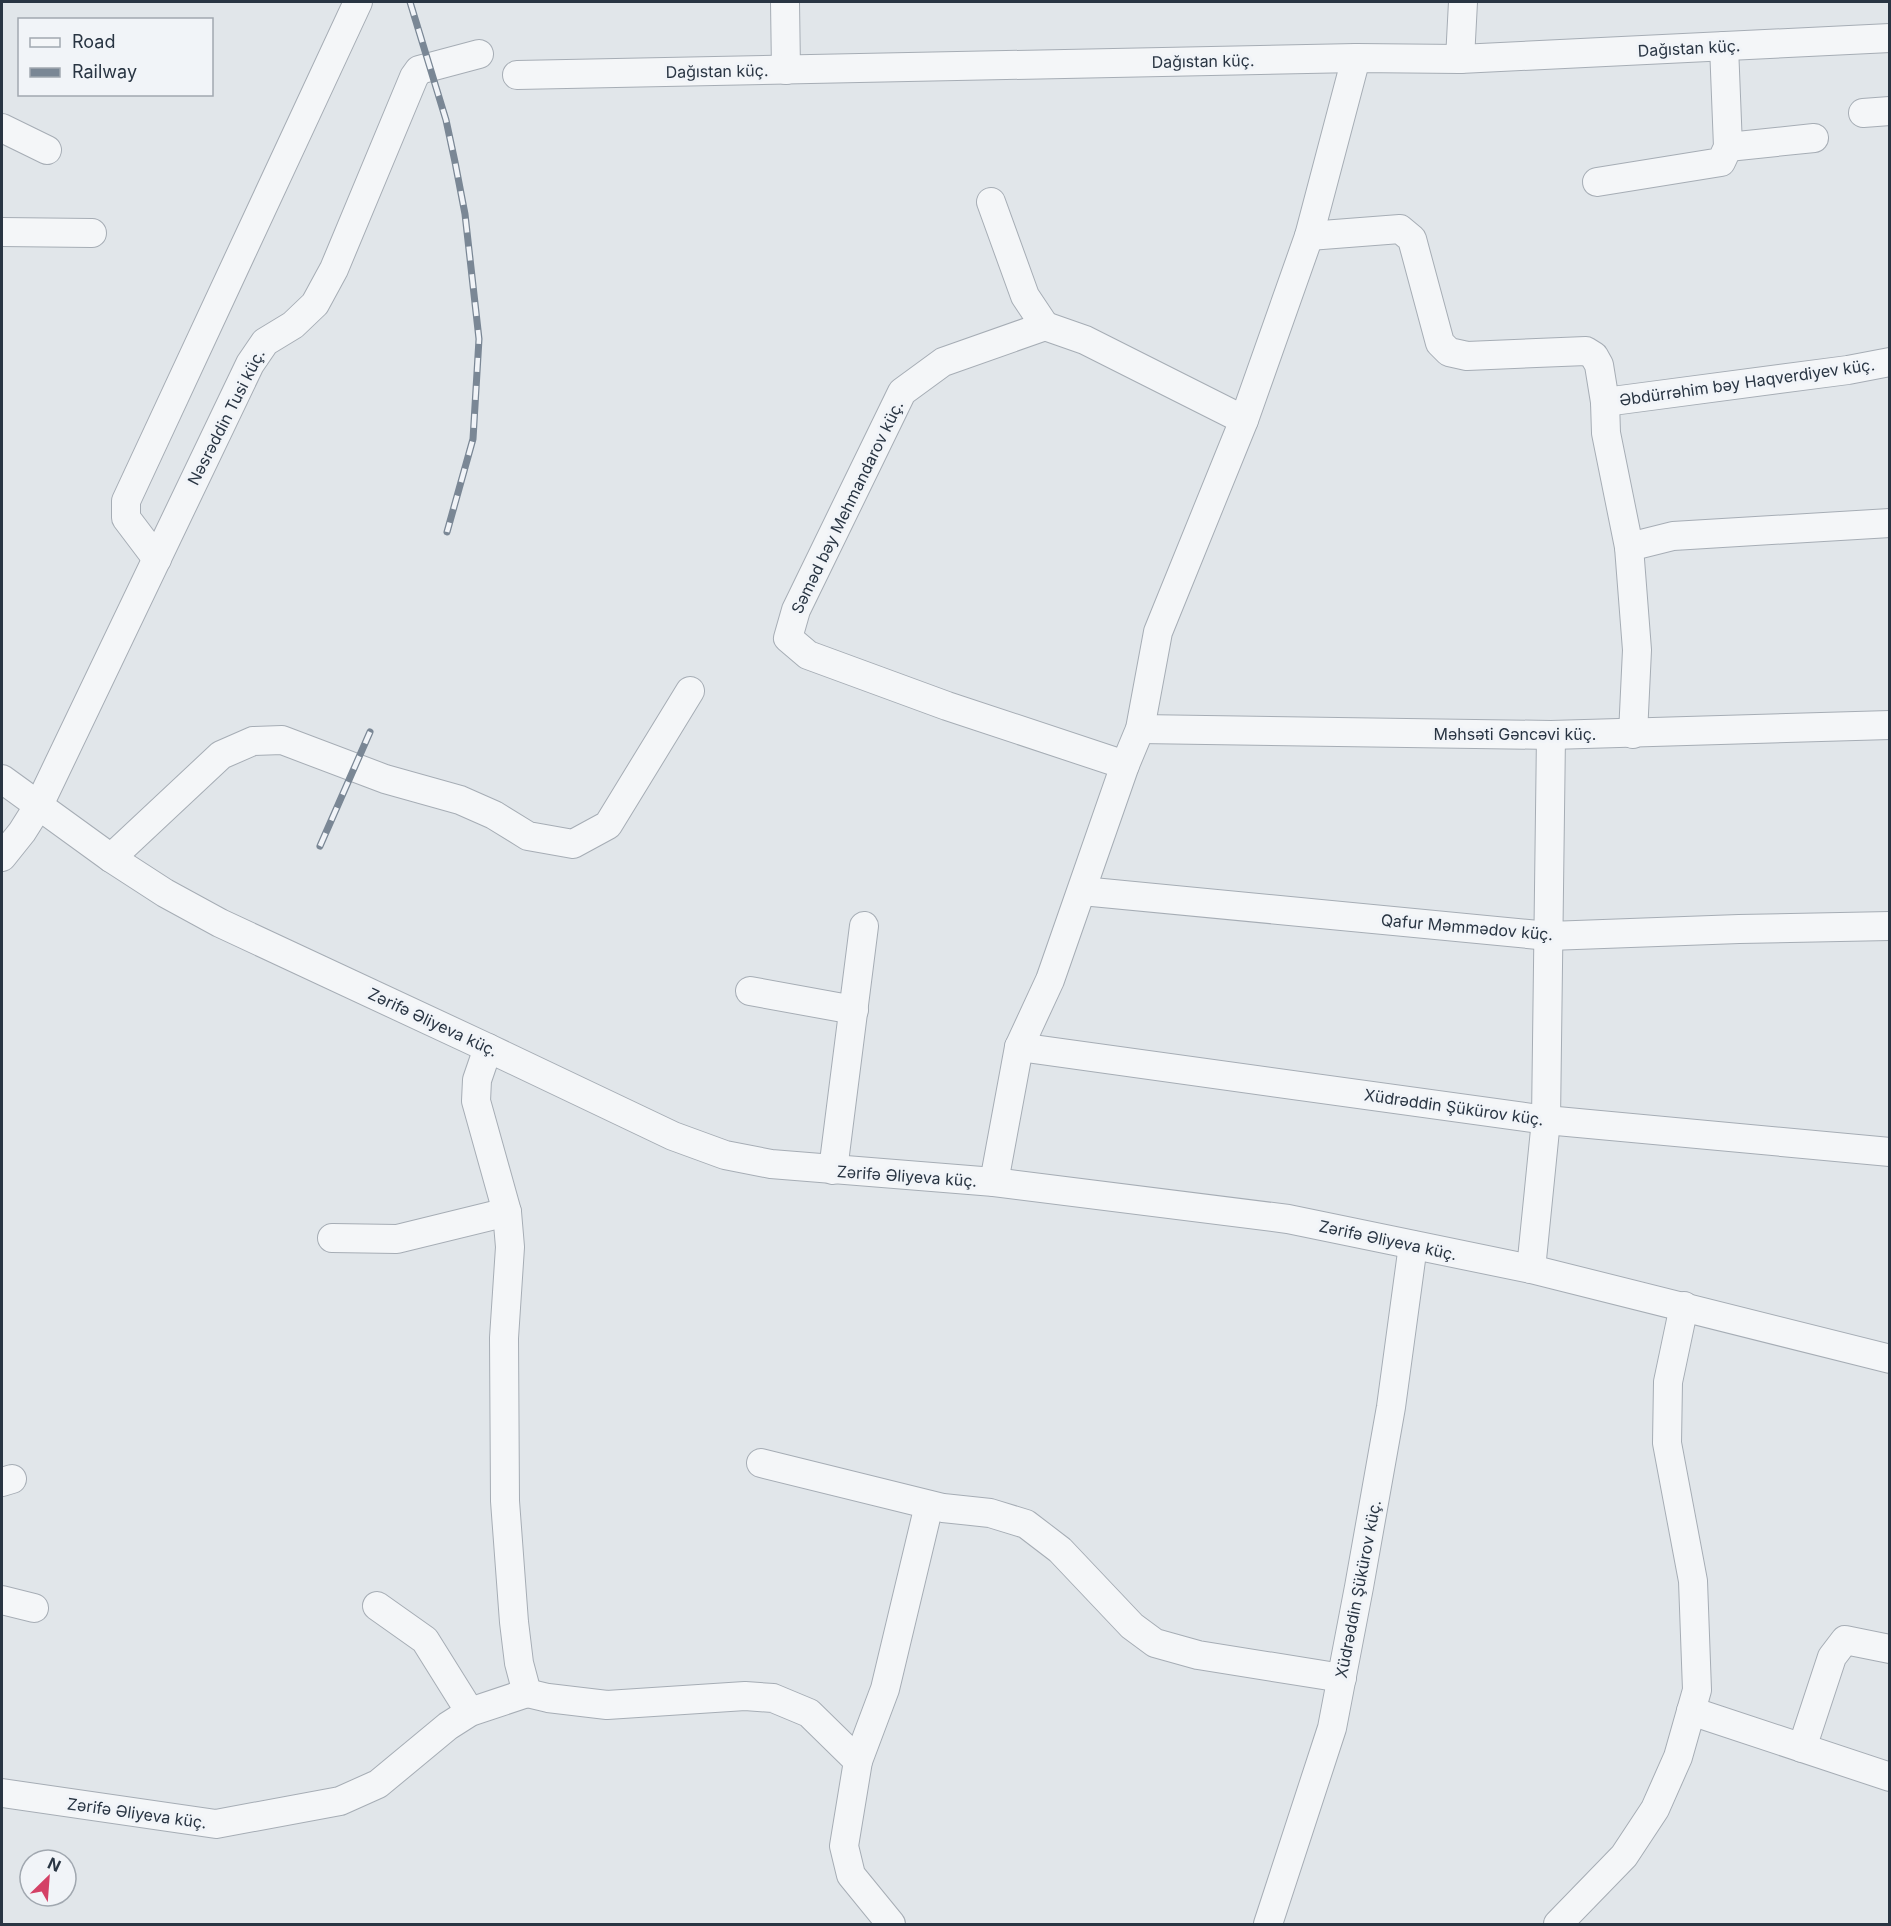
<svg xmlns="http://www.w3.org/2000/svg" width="1891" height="1926" font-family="Inter,sans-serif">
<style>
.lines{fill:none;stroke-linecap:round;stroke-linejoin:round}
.minor-casing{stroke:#a6adb5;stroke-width:30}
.minor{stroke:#f4f6f8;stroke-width:28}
.rail-casing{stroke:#7a8795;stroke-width:7}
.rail{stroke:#f1f4f8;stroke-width:4.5;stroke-dasharray:14;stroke-linecap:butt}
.labels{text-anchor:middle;stroke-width:6;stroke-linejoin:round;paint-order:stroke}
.street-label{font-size:16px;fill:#293543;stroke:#f1f4f8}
</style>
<rect width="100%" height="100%" fill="#e1e6ea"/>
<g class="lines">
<defs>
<g id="minor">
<path d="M785 2 786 70"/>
<path d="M1460 59 1463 2"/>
<path d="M517 75 1356 58 1460 59 1890 38"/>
<path d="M1863 113 1890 111"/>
<path d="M2 128 47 150"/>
<path d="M1728 147 1814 138"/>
<path d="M1597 182 1721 162 1728 147 1724 46"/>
<path d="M991 202 1025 296 1045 326"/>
<path d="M2 232 92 233"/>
<path d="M1309 236 1400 229 1412 239 1440 343 1449 352 1467 356 1586 351 1594 356 1599 365 1605 402 1606 433 1629 547 1637 650 1633 734"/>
<path d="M1605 402 1848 370 1890 362"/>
<path d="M1629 547 1673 536 1890 523"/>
<path d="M157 559 126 518V501L358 2"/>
<path d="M1140 729 1551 735 1890 725"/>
<path d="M1125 765 947 706 808 655 788 638 796 610 902 392 943 362 1045 326 1085 340 1244 420"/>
<path d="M2 779 111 858 165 893 220 923 488 1048 673 1136 725 1155 771 1164 994 1182 1288 1219 1531 1269 1890 1359"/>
<path d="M2 857 22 832 39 805 250 364 265 342 293 325 315 304 334 269 414 77 419 70 479 54"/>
<path d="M111 858 221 755 253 741 282 740 385 779 460 800 494 815 528 836 573 844 608 825 690 691"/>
<path d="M1082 891 1549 936 1739 929 1890 926"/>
<path d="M750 991 854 1010"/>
<path d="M1019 1047 1546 1120 1890 1152"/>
<path d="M488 1048 477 1080 476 1101 507 1212 510 1247 504 1338 505 1501 514 1622 519 1663 527 1693"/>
<path d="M833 1170 864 926"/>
<path d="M994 1182 1019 1047 1050 980 1125 765 1140 729 1158 632 1244 420 1309 236 1356 58"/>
<path d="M332 1238 397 1239 507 1212"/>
<path d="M1531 1269 1546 1120 1551 735"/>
<path d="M761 1463 943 1508 990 1513 1026 1524 1060 1550 1132 1626 1155 1643 1198 1655 1342 1678"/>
<path d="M2 1482 12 1479"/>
<path d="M2 1600 34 1608"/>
<path d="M377 1606 425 1640 470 1712"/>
<path d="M527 1693 548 1698 607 1705 745 1696 773 1698 809 1713 858 1761 844 1846 851 1875 891 1924"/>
<path d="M1691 1711 1890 1777"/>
<path d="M1802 1748 1832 1657 1845 1640 1890 1649"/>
<path d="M858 1761 885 1689 929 1505"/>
<path d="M2 1793 216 1824 340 1801 378 1784 448 1726 470 1712 527 1693"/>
<path d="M1268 1924 1332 1728 1359 1587 1391 1407 1413 1245"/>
<path d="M1558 1924 1624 1856 1655 1809 1678 1757 1697 1690 1693 1581 1667 1443 1668 1382 1684 1306"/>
</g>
</defs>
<use href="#minor" class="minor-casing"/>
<use href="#minor" class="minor"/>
<defs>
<g id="rail">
<path d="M410 2 446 120 455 162 465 214 479 339 473 439 447 532"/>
<path d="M320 846 370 732"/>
</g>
</defs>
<use href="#rail" class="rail-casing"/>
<use href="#rail" class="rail"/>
</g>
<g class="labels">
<g class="street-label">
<text transform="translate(1689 48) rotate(-3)" y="6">Dağıstan küç.</text>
<text transform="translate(1203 61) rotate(-1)" y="6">Dağıstan küç.</text>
<text transform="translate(717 71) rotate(-1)" y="6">Dağıstan küç.</text>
<text transform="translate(1747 382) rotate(-8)" y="6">Əbdürrəhim bəy Haqverdiyev küç.</text>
<text transform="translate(226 417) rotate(-63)" y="6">Nəsrəddin Tusi küç.</text>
<text transform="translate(847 507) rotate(-64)" y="6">Səməd bəy Mehmandarov küç.</text>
<text x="1515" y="740">Məhsəti Gəncəvi küç.</text>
<text transform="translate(1467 927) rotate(5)" y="6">Qafur Məmmədov küç.</text>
<text transform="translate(433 1022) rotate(25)" y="6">Zərifə Əliyeva küç.</text>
<text transform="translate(1454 1107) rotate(8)" y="6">Xüdrəddin Şükürov küç.</text>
<text transform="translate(907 1176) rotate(4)" y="6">Zərifə Əliyeva küç.</text>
<text transform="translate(1388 1240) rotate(12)" y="6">Zərifə Əliyeva küç.</text>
<text transform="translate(1358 1589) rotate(-79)" y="6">Xüdrəddin Şükürov küç.</text>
<text transform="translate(137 1813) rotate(8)" y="6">Zərifə Əliyeva küç.</text>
</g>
</g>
<rect width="1891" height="1926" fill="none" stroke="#293543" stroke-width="6"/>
<rect x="18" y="18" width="195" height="78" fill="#f1f4f8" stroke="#a1a8b0" stroke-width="1.5"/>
<rect x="30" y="38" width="30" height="9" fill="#f4f6f8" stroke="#a1a8b0" stroke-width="1.5"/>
<text x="72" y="48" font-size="18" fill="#293543">Road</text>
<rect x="30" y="68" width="30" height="9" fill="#7a8795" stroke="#a1a8b0" stroke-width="1.5"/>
<text x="72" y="78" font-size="18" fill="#293543">Railway</text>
<g transform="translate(48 1878) rotate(25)"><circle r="28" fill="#f1f4f8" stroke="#a1a8b0" stroke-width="1.5"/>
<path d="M0-4.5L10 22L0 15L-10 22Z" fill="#d44166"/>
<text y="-9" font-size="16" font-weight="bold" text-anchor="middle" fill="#293543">N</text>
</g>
</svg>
